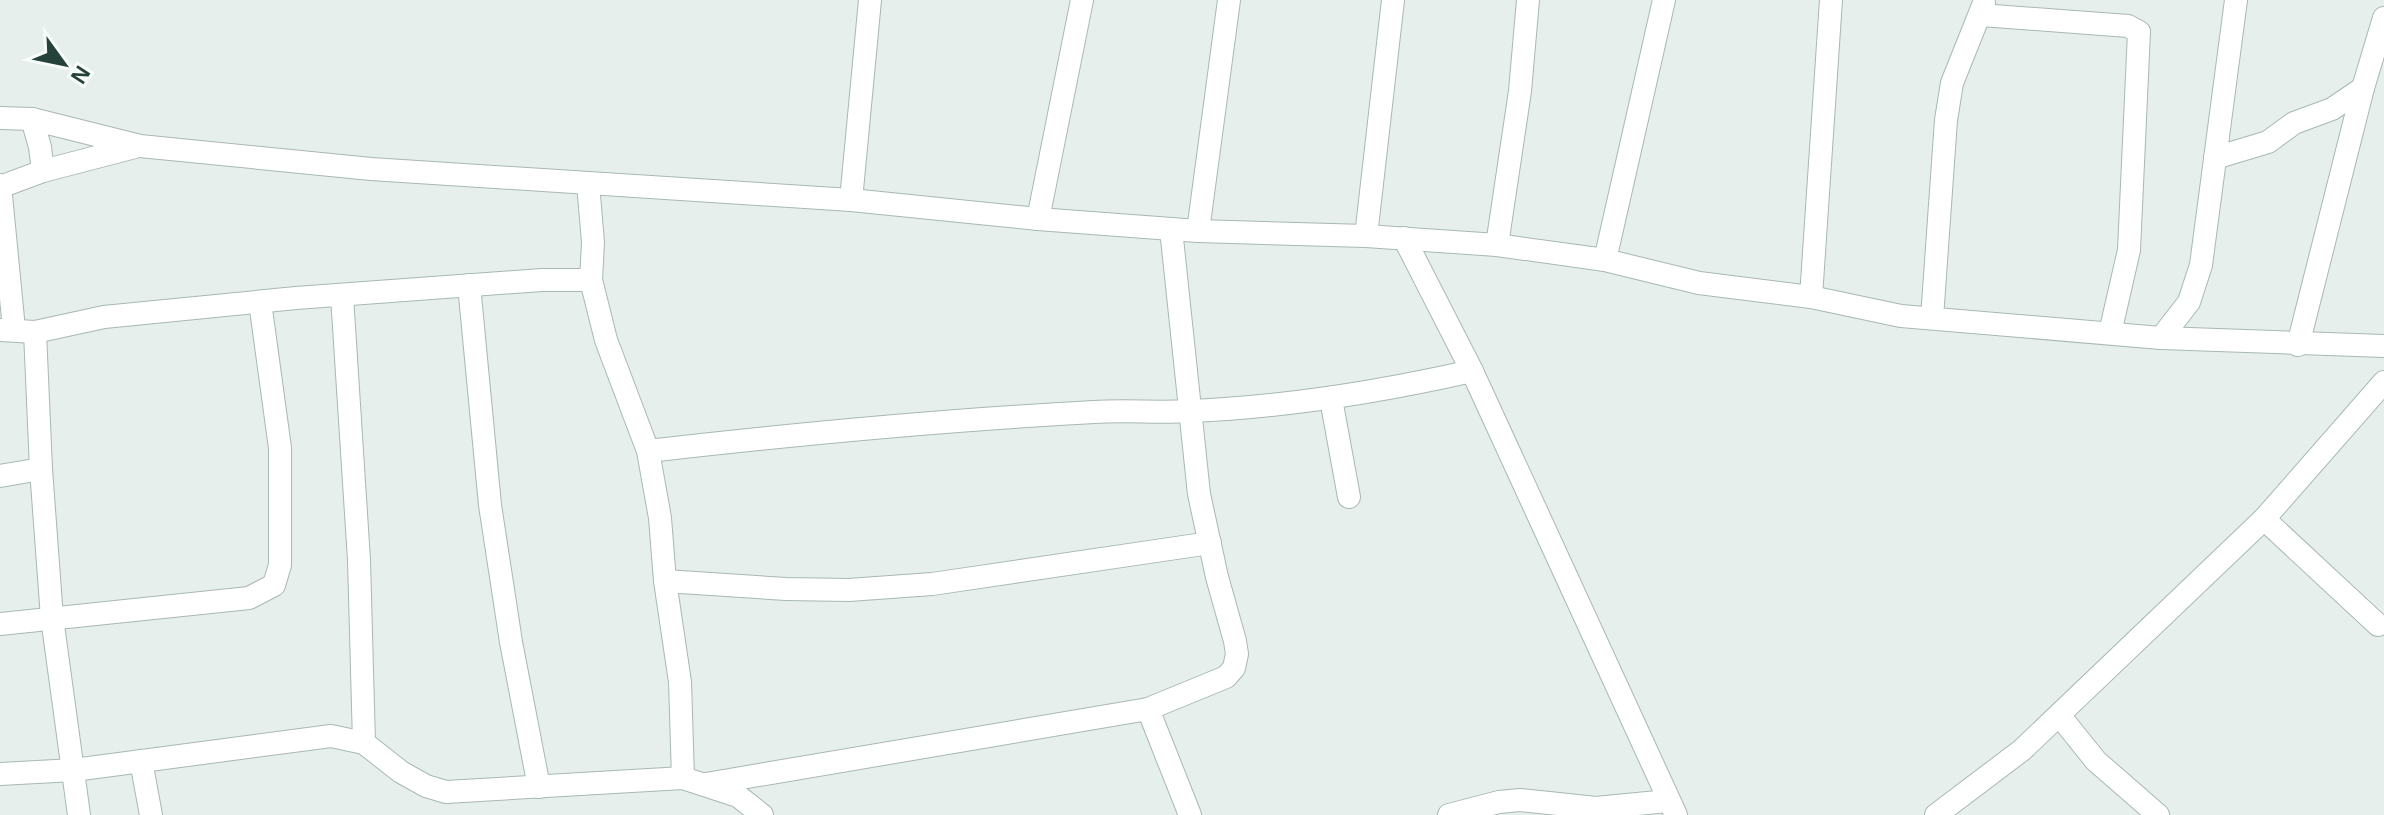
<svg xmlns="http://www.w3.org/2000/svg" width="2384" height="815" font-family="Arial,sans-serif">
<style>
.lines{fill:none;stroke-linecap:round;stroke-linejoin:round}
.street-casing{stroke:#a8b8b2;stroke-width:24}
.street{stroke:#fff;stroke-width:22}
</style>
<rect width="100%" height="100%" fill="#e6efeb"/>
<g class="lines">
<defs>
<g id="street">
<path d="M1981 15 2128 26 2139 32 2129 250 2110 333"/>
<path d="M0 118 32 119 140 146 371 169 851 200 1038 219 1198 231 1366 236 1497 245 1605 260 1699 283 1811 297 1901 316 2161 338 2384 346"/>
<path d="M32 119 40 147 43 171"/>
<path d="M2215 158 2268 142 2294 123 2332 109 2363 88"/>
<path d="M588 184 593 242 591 280 606 340 648 451 660 518 665 581 680 682 683 778"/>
<path d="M0 185 14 329"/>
<path d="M0 187 43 171 135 147"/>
<path d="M851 200 870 0"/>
<path d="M1038 219 1082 0"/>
<path d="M1198 231 1229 0"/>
<path d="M1366 236 1393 0"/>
<path d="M1404 238 1472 371 1676 815"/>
<path d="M1497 245 1520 91 1528 0"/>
<path d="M1605 260 1664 0"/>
<path d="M469 285 490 505 511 642 539 787"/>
<path d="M342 296 359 560 364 743"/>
<path d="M1811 297 1831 0"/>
<path d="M1932 318 1946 120 1952 83 1984 3"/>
<path d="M0 330 35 332 104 317 296 298 542 280H591"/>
<path d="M35 332 41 469 52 618 79 815"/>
<path d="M2161 338 2189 302 2201 265 2236 0"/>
<path d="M2298 345 2363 88 2384 18"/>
<path d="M1331 399 1349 497"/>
<path d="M648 451C796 434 945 420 1094 412 1126 410 1158 413 1191 411 1285 407 1379 392 1472 371"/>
<path d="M0 476 41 469"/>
<path d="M2264 519 2378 625"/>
<path d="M665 581 786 589 849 590 932 584 1210 543"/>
<path d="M0 624 249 598 274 585 280 565V448L260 302"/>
<path d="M1148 709 1190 815"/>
<path d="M2059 715 2096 761 2158 815"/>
<path d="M141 761 151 815"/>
<path d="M0 774 74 770 331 736 364 743 401 772 426 786 446 792 683 778 738 796 762 815"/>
<path d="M706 784 1148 709 1226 677 1234 668 1237 654 1235 641 1217 577 1199 494 1171 229"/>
<path d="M1449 815 1499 802 1520 800 1596 808 1668 801"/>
<path d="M1936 815 2022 750 2264 519 2384 382"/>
</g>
</defs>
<use href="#street" class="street-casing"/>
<use href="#street" class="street"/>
</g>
<g transform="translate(64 64) rotate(123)" stroke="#f7fbf9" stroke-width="6" paint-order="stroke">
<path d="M0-6L14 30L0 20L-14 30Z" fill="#24423a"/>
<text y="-12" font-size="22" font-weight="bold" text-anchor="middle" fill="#24423a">N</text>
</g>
</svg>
